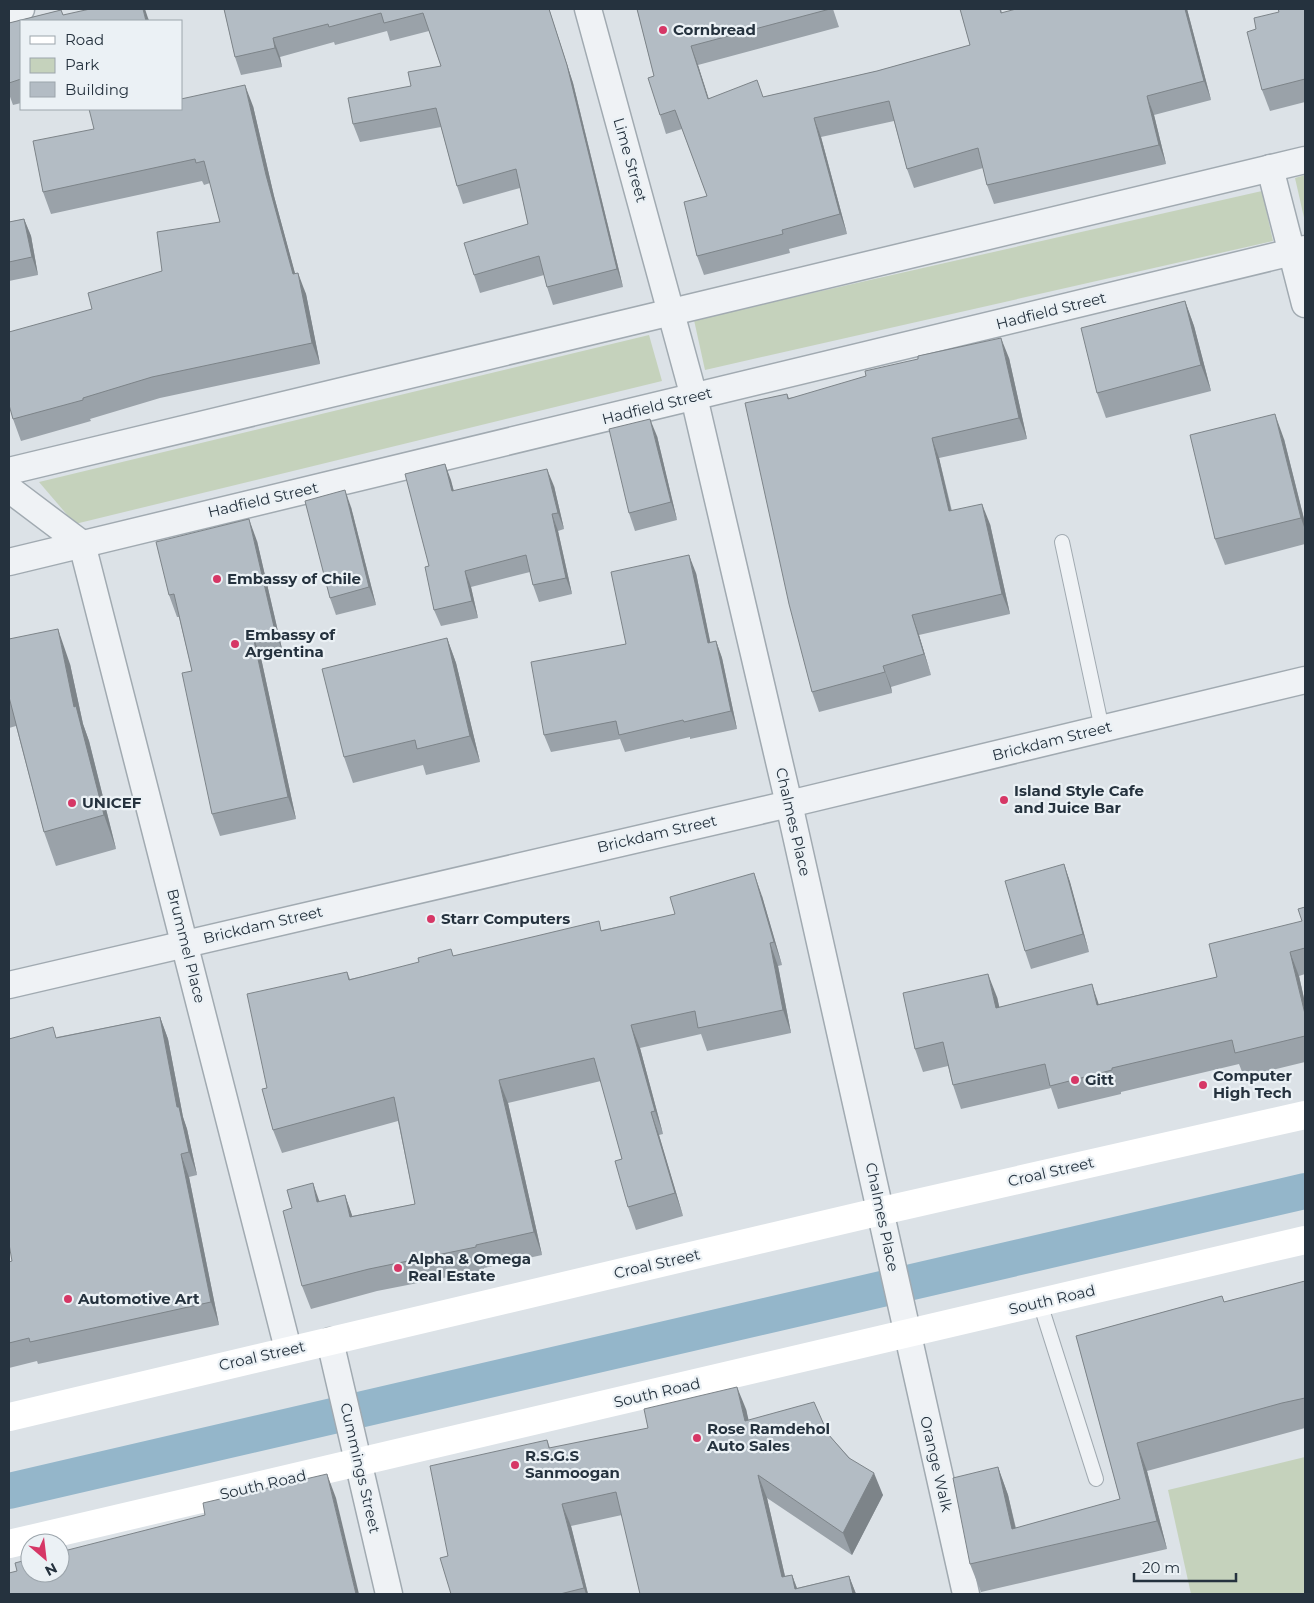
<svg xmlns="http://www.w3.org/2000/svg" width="1314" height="1603" font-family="Montserrat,sans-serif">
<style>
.green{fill:#c5d2bc}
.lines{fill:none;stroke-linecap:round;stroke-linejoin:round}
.canal{stroke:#94b6ca;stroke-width:36}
.lane-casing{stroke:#a1aab1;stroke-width:16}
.street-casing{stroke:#a1aab1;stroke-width:29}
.lane{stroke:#eff2f5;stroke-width:14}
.street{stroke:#eff2f5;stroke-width:26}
.secondary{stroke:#fff;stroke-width:28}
.wall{fill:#9aa2a9}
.shaded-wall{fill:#7d8489}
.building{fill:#b3bcc4;stroke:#7d8489}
.poi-dot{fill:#d63766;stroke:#ebf1f5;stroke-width:2}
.labels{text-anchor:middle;stroke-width:4.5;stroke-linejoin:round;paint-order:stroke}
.poi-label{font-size:15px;font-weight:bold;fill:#25323e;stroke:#ebf1f5;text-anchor:start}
.street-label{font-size:15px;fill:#25323e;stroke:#ebf1f5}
</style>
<rect width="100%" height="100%" fill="#dce2e7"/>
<g class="green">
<path d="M1305 175V222L1295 178Z"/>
<path d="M1262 191 1273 241 705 370 694 320Z"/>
<path d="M649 335 662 381 75 524 39 482Z"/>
<path d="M1305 1457V1594H1191L1168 1490Z"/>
</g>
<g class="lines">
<path class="canal" d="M9 1491 1305 1191"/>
<defs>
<g id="lane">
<path d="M1062 542 1102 729"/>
<path d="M1040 1303 1096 1479"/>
</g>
<g id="street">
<path d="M588 9 694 397 789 804 966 1594"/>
<path d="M9 12 21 9"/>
<path d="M1270 168 1305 304"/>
<path d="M9 471 1305 160"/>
<path d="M9 489 82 544 288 1349"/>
<path d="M9 562 1305 249"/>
<path d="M9 985 789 804 1305 680"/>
<path d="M330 1341 389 1594"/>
</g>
</defs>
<use href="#lane" class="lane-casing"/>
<use href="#street" class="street-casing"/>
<use href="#lane" class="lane"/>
<use href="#street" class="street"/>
<g class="secondary">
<path d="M9 1417 881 1211 1305 1115"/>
<path d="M9 1544 1305 1240"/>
</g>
</g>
<g class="wall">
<path d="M224 9H549L573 83 623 287 553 305 547 287 544 275 480 293 474 275 528 224 520 188 463 204 457 186 441 127 360 142 353 124 411 86 441 66 429 31 390 41 387 31 335 45 334 42 280 57 282 67 241 75 235 57Z"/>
<path d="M637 9H833L839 27 698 65 708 98 763 97 877 71 970 45 960 9H1001L1002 13 1187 9 1211 100 1154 115 1166 164 994 204 987 185 983 168 914 188 907 169 894 121 821 137 847 234 789 249 790 253 704 275 697 256 707 196 682 129 666 134 660 115 654 76Z"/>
<path d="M1305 9V102L1270 111 1262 90 1256 29Z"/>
<path d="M61 10 63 15 148 18 149 21H21V103L13 105 9 94V23Z"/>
<path d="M253 106 274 196 295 274 306 294 320 364 160 398 90 419 91 421 21 441 13 419 92 309 162 271 220 222 210 183 204 185 202 181 51 214 43 192 94 129Z"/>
<path d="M24 219 31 236 38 275 9 281V222Z"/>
<path d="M1185 301 1194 326 1211 391 1106 418 1097 393Z"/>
<path d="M1009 358 1027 439 939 458 952 511 990 524 1010 614 919 635 931 675 891 687 892 693 819 712 812 692 787 394 789 398Z"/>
<path d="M657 436 677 520 635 531 629 513Z"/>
<path d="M1284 439 1305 523V544L1225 565 1215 539Z"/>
<path d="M445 464 454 491 554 486 564 529 558 531 572 594 539 602 533 585 530 572 471 587 478 618 441 626 434 610 429 566Z"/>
<path d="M351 507 376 605 336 615 330 598Z"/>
<path d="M257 541 283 653 261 658 296 819 220 836 212 814 192 671 179 617H177L169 595Z"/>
<path d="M696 573 710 642 716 641 722 658 737 729 690 739V737L625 752 620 739 551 752 544 735 626 644Z"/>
<path d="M447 638 456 663 480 762 426 775 423 765 353 783 344 757Z"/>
<path d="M9 639 70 664 83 724 89 741 116 849 56 866 44 832 16 726 9 728Z"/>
<path d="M1064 864 1070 882 1089 952 1031 969 1025 951Z"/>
<path d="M762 896 782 965 778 966 791 1033 707 1051 701 1034 640 1048 663 1134 659 1135 683 1216 636 1230 628 1207 622 1159 601 1081 508 1103 542 1255 484 1268V1270L377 1291 311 1309 302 1286 319 1202 345 1195 352 1216 415 1204 398 1121 282 1153 273 1130 347 972 350 979 453 956 602 930Z"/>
<path d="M1305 907V974L1299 976 1305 1003V1062L1244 1077 1239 1064 1121 1092V1094L1058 1109 1051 1088 961 1109 953 1085 948 1066 923 1072 915 1049 997 997 999 1007 1099 1004 1217 977 1302 921Z"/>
<path d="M160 1017 168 1039 183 1117 187 1129 197 1175 189 1177 219 1325 38 1364 37 1361 9 1368V1262L12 1261 57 1037Z"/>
<path d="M1305 1281V1428L1147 1471 1167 1549 981 1592 970 1564 998 1467 1008 1495 1016 1528 1120 1499 1076 1336 1222 1296 1224 1302Z"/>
<path d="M746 1409 748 1420 828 1434 883 1495 852 1555 767 1498 785 1576 792 1575 797 1588 849 1576 856 1594H640L622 1515 571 1526 588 1594H451L448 1556 547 1440 550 1448Z"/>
</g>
<g class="shaded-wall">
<path d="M143 9H145L149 21H146Z"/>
<path d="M549 9 573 83 623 287 617 269Z"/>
<path d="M1185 9H1187L1211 100 1204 81Z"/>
<path d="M273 38 280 57 282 67 275 48Z"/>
<path d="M691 46 698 65 715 118 708 99Z"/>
<path d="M245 85 253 106 274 196 301 295 293 274 266 175Z"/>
<path d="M1147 96 1154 115 1166 164 1159 145Z"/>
<path d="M814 118 821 137 847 234 840 214Z"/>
<path d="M24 219 31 236 38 275 32 257Z"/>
<path d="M298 273 306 294 320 364 312 343Z"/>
<path d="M1185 301 1194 326 1211 391 1201 365Z"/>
<path d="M1001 338 1009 358 1027 439 1019 418Z"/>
<path d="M1275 414 1284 439 1305 523V530L1301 518Z"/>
<path d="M650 419 657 436 677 520 671 502Z"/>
<path d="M932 438 939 458 956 532 949 511Z"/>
<path d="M445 464 451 480 458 508 452 491Z"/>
<path d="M547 469 554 486 564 529 558 513Z"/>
<path d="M345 490 351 507 376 605 369 587Z"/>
<path d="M982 504 990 524 1010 614 1002 594Z"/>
<path d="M552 514 558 531 572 594 566 578Z"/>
<path d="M249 519 257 541 283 653 275 631Z"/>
<path d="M689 555 696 573 714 660 708 643Z"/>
<path d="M465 571 471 587 478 618 472 601Z"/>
<path d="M912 615 919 635 931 675 924 654Z"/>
<path d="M58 629 70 664 83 724 89 741 116 849 104 815 74 707Z"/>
<path d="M253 636 261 658 296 819 288 797Z"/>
<path d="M447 638 456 663 480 762 470 736Z"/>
<path d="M716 641 722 658 737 729 731 711Z"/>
<path d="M883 666 891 687 892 693Z"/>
<path d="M1064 864 1070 882 1089 952 1083 934Z"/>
<path d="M754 873 762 896 782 965 774 942Z"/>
<path d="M770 943 778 966 791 1033 783 1010Z"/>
<path d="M1290 952 1299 976 1305 1003V1014Z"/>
<path d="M988 974 997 997 1005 1031 996 1008Z"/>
<path d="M1092 984 1100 1008 1097 1005Z"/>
<path d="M160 1017 168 1039 183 1117 187 1129 197 1175 189 1152 177 1107Z"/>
<path d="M631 1025 640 1048 663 1134 655 1111Z"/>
<path d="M499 1080 508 1103 542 1255 534 1232Z"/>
<path d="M651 1112 659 1135 683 1216 675 1193Z"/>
<path d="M181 1154 189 1177 219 1325 211 1302Z"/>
<path d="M313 1183 321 1206 317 1202Z"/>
<path d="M345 1195 353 1218 350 1217Z"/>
<path d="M737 1387 746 1409 754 1443 745 1421Z"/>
<path d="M1137 1443 1147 1471 1167 1549 1157 1521Z"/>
<path d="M998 1467 1008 1495 1021 1553 1012 1529Z"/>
<path d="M874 1473 883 1495 852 1555 843 1533Z"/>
<path d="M327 1474 336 1498 359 1594H356Z"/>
<path d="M758 1475 767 1498 789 1594 782 1577Z"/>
<path d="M562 1504 571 1526 588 1594H586L584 1588Z"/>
<path d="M792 1575 799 1594 795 1589Z"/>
<path d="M849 1576 856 1594H853Z"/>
</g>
<g class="building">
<path d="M90 9H143L146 21H21V79L9 83V23L61 10 63 15Z"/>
<path d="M224 9H549L567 65 617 269 547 287 539 256 474 275 464 243 528 224 516 169 457 186 436 108 353 124 348 98 411 86 408 72 441 66 423 13 384 23 381 13 329 27 328 24 273 38 275 48 235 57Z"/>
<path d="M637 9H830L691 46 708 99 757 80 763 97 877 71 970 45 960 9H1000L1001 13 1016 9H1185L1204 81 1147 96 1159 145 987 185 978 148 907 169 889 101 814 118 840 214 782 230 783 234 697 256 684 202 707 196 675 110 660 115 648 78 654 76Z"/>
<path d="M1278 9H1305V79L1262 90 1247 32 1256 29 1254 18 1279 12Z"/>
<path d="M245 85 266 175 293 274 298 273 312 343 152 377 83 398V400L13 419 9 405V332L92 309 88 293 162 271 157 232 220 222 204 161 196 163 195 159 43 192 33 141 94 129 89 109H181V99Z"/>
<path d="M24 219 32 257 9 262V222Z"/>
<path d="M1185 301 1201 365 1097 393 1081 328Z"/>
<path d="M1001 338 1019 418 932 438 949 511 982 504 1002 594 912 615 924 654 883 666 885 672 812 692 789 604 745 403 787 394 788 399 866 376 865 371 918 359V356Z"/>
<path d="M1275 414 1301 518 1215 539 1190 435Z"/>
<path d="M650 419 671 502 629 513 609 429Z"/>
<path d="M445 464 452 491 547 469 558 513 552 514 566 578 533 585 526 555 465 571 472 601 434 610 425 567 429 566 405 474Z"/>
<path d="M345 490 369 587 330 598 305 501Z"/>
<path d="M249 519 275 631 253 636 288 797 212 814 182 673 192 671 174 594 169 595 156 542Z"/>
<path d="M689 555 708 643 716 641 731 711 684 722 683 720 619 735 616 721 544 735 531 662 626 644 611 572Z"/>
<path d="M58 629 74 707 76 706 104 815 44 832 9 697V639Z"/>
<path d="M447 638 470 736 417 749 415 740 344 757 322 669Z"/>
<path d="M1064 864 1083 934 1025 951 1005 881Z"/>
<path d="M754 873 774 942 770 943 783 1010 698 1028 695 1011 631 1025 655 1111 651 1112 675 1193 628 1207 615 1161 622 1159 594 1058 499 1080 534 1232 476 1245V1247L369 1269 302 1286 283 1211 292 1208 287 1190 313 1183 317 1202 345 1195 350 1217 415 1204 394 1097 273 1130 262 1089 267 1088 247 994 347 972 349 980 419 962 418 958 451 949 453 956 599 921 601 931 675 914 670 897Z"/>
<path d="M1305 907V948L1290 952 1305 1014V1036L1235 1053 1232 1040 1112 1068V1070L1050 1086 1045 1064 953 1085 943 1042 915 1049 903 993 988 974 996 1008 1092 984 1097 1005 1217 977 1209 944 1302 921 1298 909Z"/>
<path d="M160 1017 177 1107H179L189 1152 181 1154 211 1302 30 1342 29 1338 9 1343V1262L12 1261 9 1244V1039L53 1027 56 1038Z"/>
<path d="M1305 1281V1398L1282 1403 1137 1443 1157 1521 970 1564 953 1478 998 1467 1012 1529 1120 1499 1076 1336 1222 1296 1224 1302Z"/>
<path d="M737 1387 745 1421 814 1402 828 1434 849 1458 874 1473 843 1533 758 1475 782 1577 792 1575 795 1589 849 1576 853 1594H640L616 1492 562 1504 584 1588 560 1594H451L440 1558 448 1556 430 1466 547 1440 549 1448 648 1428 644 1409Z"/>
<path d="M327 1474 356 1594H9V1573L17 1571 15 1563 30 1559V1573H60V1552L205 1515 203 1503Z"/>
</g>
<g class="poi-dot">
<circle cx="663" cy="30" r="5"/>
<circle cx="217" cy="579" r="5"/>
<circle cx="235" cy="644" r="5"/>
<circle cx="1004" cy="800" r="5"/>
<circle cx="72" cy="803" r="5"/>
<circle cx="431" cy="919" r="5"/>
<circle cx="1075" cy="1080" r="5"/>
<circle cx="1203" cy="1085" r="5"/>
<circle cx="398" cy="1268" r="5"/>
<circle cx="68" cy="1299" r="5"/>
<circle cx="697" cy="1438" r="5"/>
<circle cx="515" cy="1465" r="5"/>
</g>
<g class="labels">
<g class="poi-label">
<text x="673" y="35">Cornbread</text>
<text x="227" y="584">Embassy of Chile</text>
<text x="245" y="640">Embassy of<tspan x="245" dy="17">Argentina</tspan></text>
<text x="1014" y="796">Island Style Cafe<tspan x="1014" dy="17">and Juice Bar</tspan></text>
<text x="82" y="808">UNICEF</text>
<text x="441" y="924">Starr Computers</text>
<text x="1213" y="1081">Computer<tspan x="1213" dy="17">High Tech</tspan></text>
<text x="1085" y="1085">Gitt</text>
<text x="408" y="1264">Alpha &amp; Omega<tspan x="408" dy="17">Real Estate</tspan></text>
<text x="78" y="1304">Automotive Art</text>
<text x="707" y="1434">Rose Ramdehol<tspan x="707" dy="17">Auto Sales</tspan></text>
<text x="525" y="1461">R.S.G.S<tspan x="525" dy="17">Sanmoogan</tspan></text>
</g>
<g class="street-label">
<text transform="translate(630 160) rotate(74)" y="5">Lime Street</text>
<text transform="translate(1051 311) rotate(-14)" y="5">Hadfield Street</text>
<text transform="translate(657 406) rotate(-14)" y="5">Hadfield Street</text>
<text transform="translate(263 500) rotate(-13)" y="5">Hadfield Street</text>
<text transform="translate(1052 741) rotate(-14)" y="5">Brickdam Street</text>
<text transform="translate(793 822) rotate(77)" y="5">Chalmes Place</text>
<text transform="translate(657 834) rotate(-13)" y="5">Brickdam Street</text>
<text transform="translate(263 925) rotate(-13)" y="5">Brickdam Street</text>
<text transform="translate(186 946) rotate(76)" y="5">Brummel Place</text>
<text transform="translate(1051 1172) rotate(-13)" y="5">Croal Street</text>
<text transform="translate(882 1217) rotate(78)" y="5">Chalmes Place</text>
<text transform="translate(657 1264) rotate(-13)" y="5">Croal Street</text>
<text transform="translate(1052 1300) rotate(-13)" y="5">South Road</text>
<text transform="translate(262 1356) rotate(-13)" y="5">Croal Street</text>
<text transform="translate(657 1393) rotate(-13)" y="5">South Road</text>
<text transform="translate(936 1464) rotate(77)" y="5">Orange Walk</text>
<text transform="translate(360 1468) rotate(77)" y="5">Cummings Street</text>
<text transform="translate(263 1485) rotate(-13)" y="5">South Road</text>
</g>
</g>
<rect width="1314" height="1603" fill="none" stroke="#25323e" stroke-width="20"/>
<rect x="20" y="20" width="162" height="90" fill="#ebf1f5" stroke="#9ca5ac"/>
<rect x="30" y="36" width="25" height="8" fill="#ffffff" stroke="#9ca5ac"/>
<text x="65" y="45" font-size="15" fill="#25323e">Road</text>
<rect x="30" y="58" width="25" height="15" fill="#c5d2bc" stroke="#9ca5ac"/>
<text x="65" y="70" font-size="15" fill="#25323e">Park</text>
<rect x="30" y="82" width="25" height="15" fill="#b3bcc4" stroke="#9ca5ac"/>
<text x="65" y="95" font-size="15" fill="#25323e">Building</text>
<g transform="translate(45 1558) rotate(152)"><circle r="24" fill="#ebf1f5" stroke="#9ca5ac"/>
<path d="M0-4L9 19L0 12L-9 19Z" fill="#d63766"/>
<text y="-8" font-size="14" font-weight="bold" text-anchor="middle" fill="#25323e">N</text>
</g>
<path d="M1134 1573v8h102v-8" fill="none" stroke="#25323e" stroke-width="2.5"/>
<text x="1142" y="1573" font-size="15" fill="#25323e" stroke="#ebf1f5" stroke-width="4" paint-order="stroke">20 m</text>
</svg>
